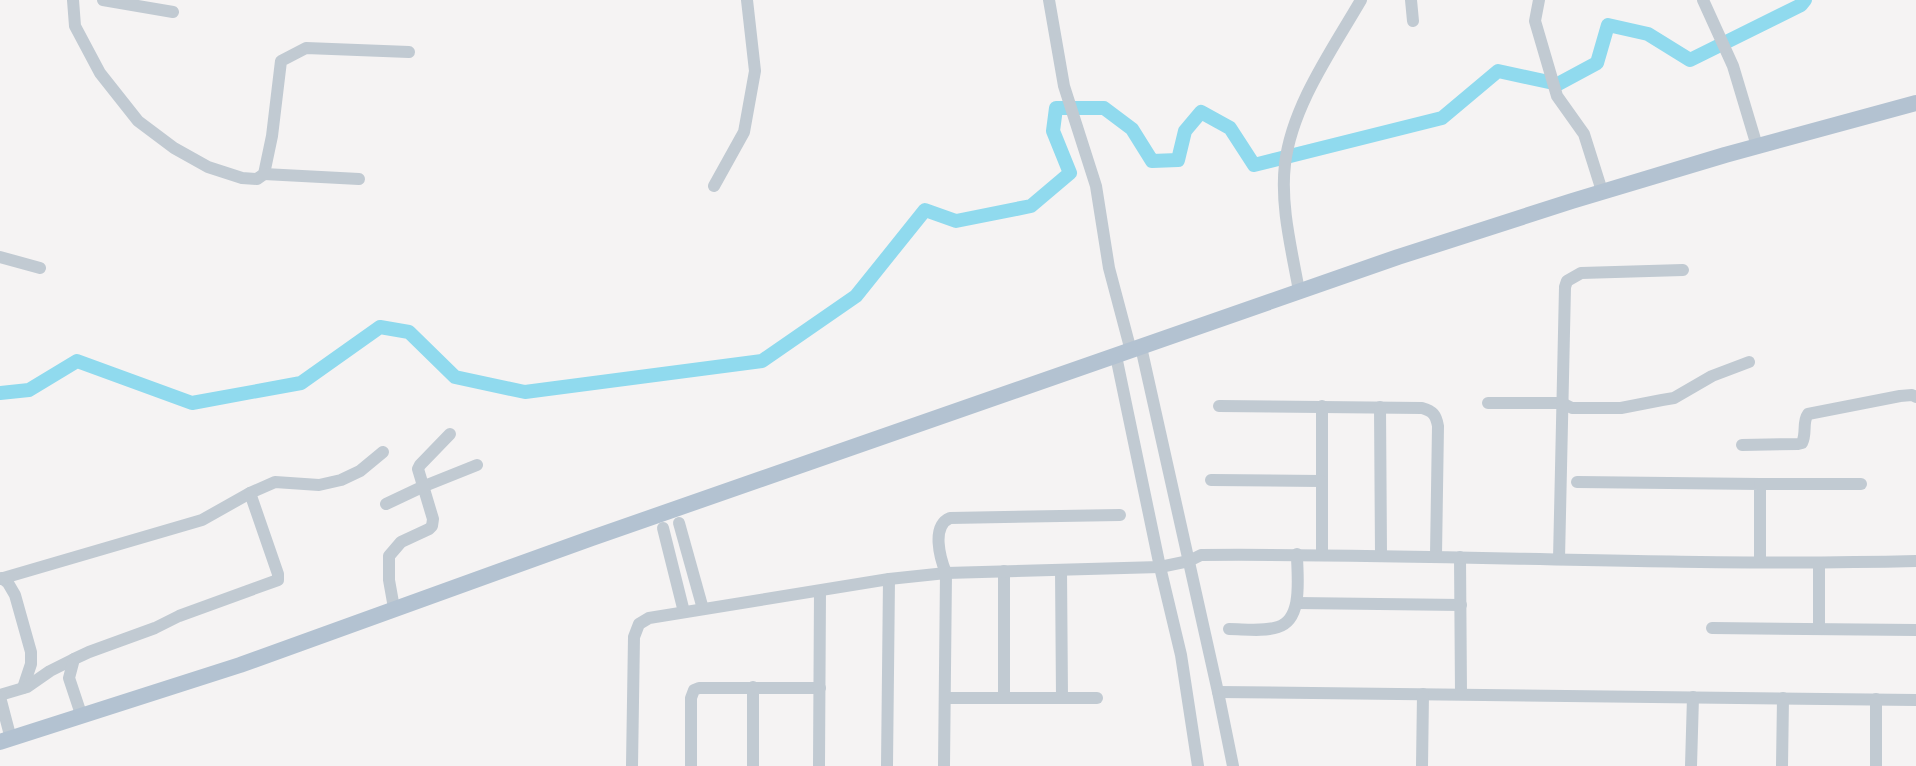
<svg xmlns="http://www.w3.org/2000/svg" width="1916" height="766" font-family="'Noto Sans',sans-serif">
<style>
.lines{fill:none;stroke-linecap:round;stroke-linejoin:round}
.river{stroke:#90daee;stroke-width:14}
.minor{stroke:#c1cad2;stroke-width:12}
.major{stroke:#b3c2d1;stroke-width:16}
</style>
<rect width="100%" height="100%" fill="#f5f3f3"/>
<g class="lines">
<path class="river" d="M0 393 29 390 77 361 192 403 301 383 380 327 409 332 455 377 525 392 762 361 856 296 925 210 956 221 1031 206 1070 173 1053 131 1056 108H1104L1132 129 1152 161 1178 160 1185 131 1201 112 1230 128 1254 165 1442 118 1498 71 1558 84 1597 63 1608 25 1648 34 1690 60 1801 5 1805 0"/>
<g class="minor">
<path d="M73 0 75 26 100 73 138 121 174 148 208 167 242 178 257 179 264 174 272 136 281 61 306 48 409 52"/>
<path d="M103 0 173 12"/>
<path d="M1049 0 1064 86 1096 186 1109 268 1131 351"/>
<path d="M1411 0 1413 21"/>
<path d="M1539 0 1535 21 1557 96 1584 134 1602 191"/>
<path d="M1703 0 1733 66 1757 146"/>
<path d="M264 174 359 179"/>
<path d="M714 186 744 132 755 71 747 0"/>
<path d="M0 257 40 268"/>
<path d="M1299 291C1292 251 1280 206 1285 164 1292 106 1332 50 1361 0"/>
<path d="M1141 347 1218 692 1233 766"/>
<path d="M1116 356 1160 567 1181 655 1198 766"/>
<path d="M1488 403H1562L1572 408H1621L1662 400 1674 398 1712 376 1749 362"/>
<path d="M1219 406 1422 408C1433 411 1436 415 1438 426L1436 555"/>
<path d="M1322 406V554"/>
<path d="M1380 407 1381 554"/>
<path d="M1742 445 1798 444 1802 443C1807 433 1802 422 1808 414L1900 396 1912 395 1916 397"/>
<path d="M1211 480 1321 481"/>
<path d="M1577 482 1760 484V562"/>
<path d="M1760 484H1861"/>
<path d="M386 504 422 487 477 465"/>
<path d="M679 523 703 609"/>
<path d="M663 528 684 612"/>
<path d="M1460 557 1461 694"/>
<path d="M1559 559 1565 287 1567 281 1581 273 1683 270"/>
<path d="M1061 570 1062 698"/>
<path d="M2 578 8 583 15 595 31 652V664L23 688"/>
<path d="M0 579 202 520 250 493 275 482 319 485 341 480 360 471 383 452"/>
<path d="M1297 603 1461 605"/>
<path d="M394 608 389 580V556L401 542 429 529 432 526 433 519 418 469 420 465 450 434"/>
<path d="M1712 628 1916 630"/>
<path d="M1229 629C1244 629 1263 632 1278 627 1304 619 1297 576 1297 554"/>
<path d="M1819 629V563"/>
<path d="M1218 692 1916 700"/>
<path d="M0 695 27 687 50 671 74 659"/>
<path d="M0 697 11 739"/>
<path d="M1004 697V571"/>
<path d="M946 698H1097"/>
<path d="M82 717 69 678 74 659 89 652 155 628 179 616 278 580V574L250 493"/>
<path d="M632 766 634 637 639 624 649 618 889 579 946 573 1160 567 1189 561 1201 555C1440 553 1678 567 1916 561"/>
<path d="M691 766V698L694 690 699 688H820"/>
<path d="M753 766V687"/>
<path d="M819 766 820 591"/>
<path d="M887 766 889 579"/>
<path d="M944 766 946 573C940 558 931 526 950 518L1120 515"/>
<path d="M1422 766 1423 694"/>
<path d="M1691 766 1693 697"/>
<path d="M1782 766 1783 698"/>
<path d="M1876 766V699"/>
</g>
<path class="major" d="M0 742 240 665 592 538 1398 257 1572 201 1725 155 1916 103"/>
</g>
</svg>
